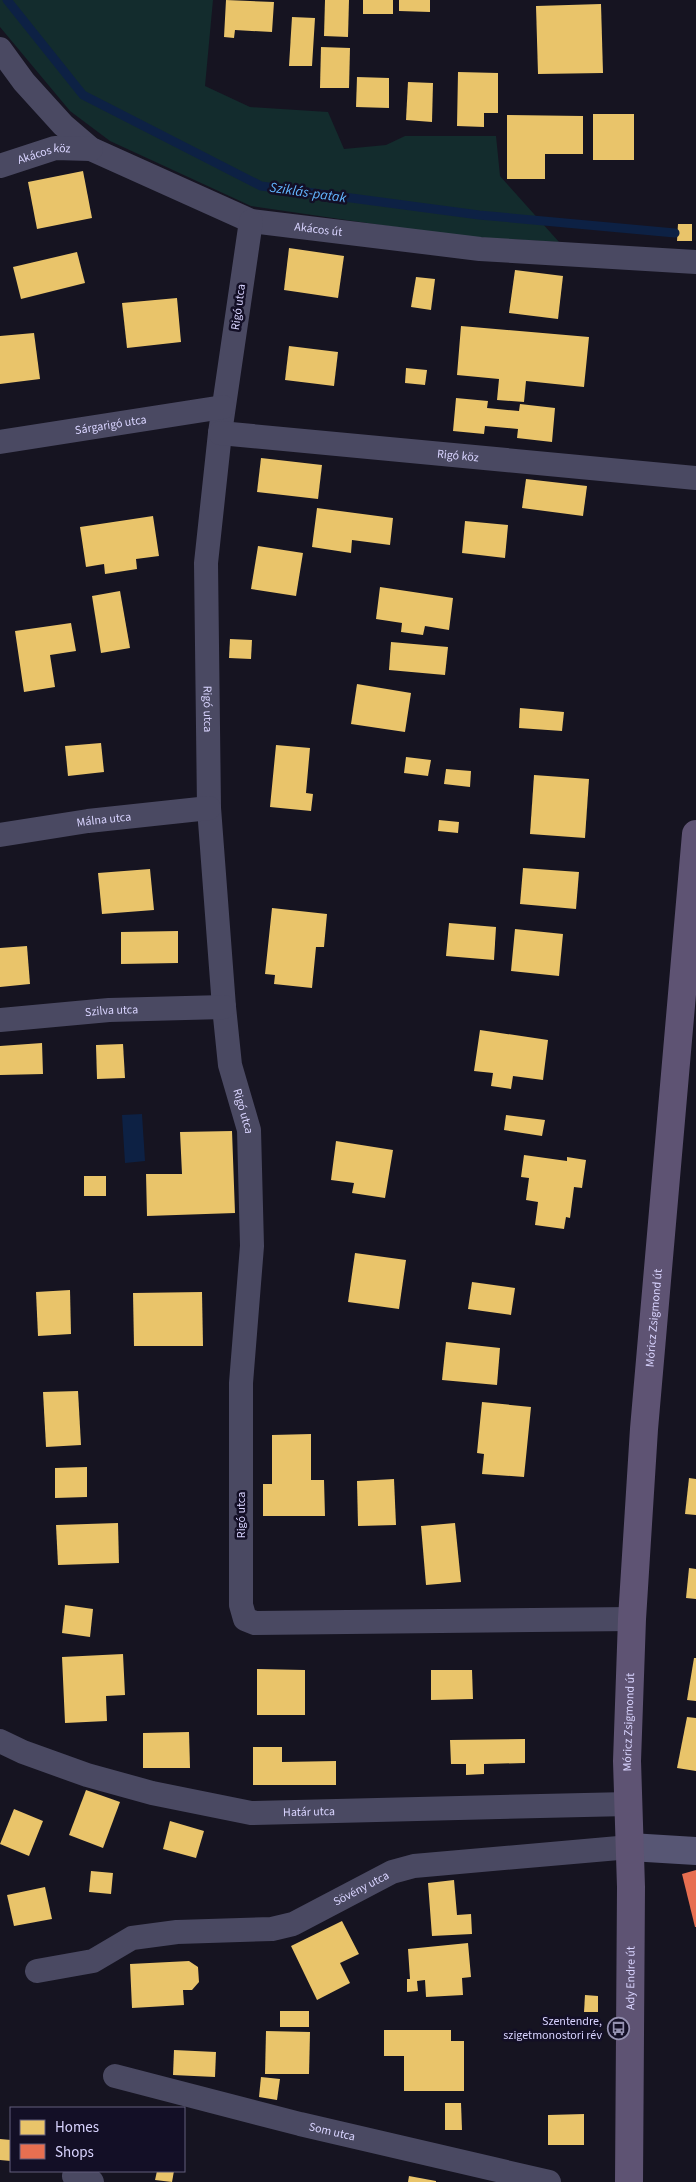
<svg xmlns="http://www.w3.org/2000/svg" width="696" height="2182" font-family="'Source Sans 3',sans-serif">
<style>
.green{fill:#132c2d}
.water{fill:#0d2144}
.homes{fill:#e9c46a}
.shops{fill:#e76f51}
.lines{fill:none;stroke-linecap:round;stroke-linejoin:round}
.stream{stroke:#0d2144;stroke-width:9}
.street{stroke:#4a4962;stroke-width:24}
.secondary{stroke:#575674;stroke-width:28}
.primary{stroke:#5e5373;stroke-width:28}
.labels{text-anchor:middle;stroke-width:5;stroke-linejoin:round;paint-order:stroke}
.street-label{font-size:12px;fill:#d9d4ff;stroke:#130f26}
.poi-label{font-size:12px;fill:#d9d4ff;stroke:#130f26;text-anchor:end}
.water-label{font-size:14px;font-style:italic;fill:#62b6ff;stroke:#130f26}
</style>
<rect width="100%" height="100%" fill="#161421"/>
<path class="green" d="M0 0H213L205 86 250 107 328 112 344 149 386 145 405 136H496L500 176 559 242 456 236 251 206 110 141 70 111 0 27Z"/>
<path class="water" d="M142 1114 145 1161 125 1163 122 1115Z"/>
<g class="homes">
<path d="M226 0 274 2 272 32 235 30 234 38 224 37Z"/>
<path d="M325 0H349L348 37 324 36Z"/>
<rect x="363" y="0" width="30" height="14"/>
<path d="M399 0H430V12L399 11Z"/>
<path d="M601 4 603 73 538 74 536 6Z"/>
<path d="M292 17 315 18 312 66H289Z"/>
<path d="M321 47 350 48 349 88H320Z"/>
<path d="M458 72 498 73V113H484V127L457 126Z"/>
<path d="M357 77 389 78V108L356 107Z"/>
<path d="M408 82 433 83 432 122 406 120Z"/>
<rect x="593" y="114" width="41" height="46"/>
<path d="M507 115 583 116V154H545V179H507Z"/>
<path d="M83 171 92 218 37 229 28 182Z"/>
<path d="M678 224H692V241H677Z"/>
<path d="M289 248 344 256 338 298 284 290Z"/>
<path d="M77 252 85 283 21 299 13 267Z"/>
<path d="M515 270 563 276 558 319 509 313Z"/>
<path d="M416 277 435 279 431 310 411 307Z"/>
<path d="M177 298 181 342 127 348 122 303Z"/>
<path d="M461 326 589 337 584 387 526 381 524 402 497 400 499 379 457 375Z"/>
<path d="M34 333 40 379 0 384V336Z"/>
<path d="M289 346 338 352 334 386 285 380Z"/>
<path d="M406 368 427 370 425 385 405 383Z"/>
<path d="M456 398 488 401 487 408 519 411 520 404 555 408 552 442 517 438 518 429 485 426 484 434 453 431Z"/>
<path d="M261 458 322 465 318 499 257 492Z"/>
<path d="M526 479 587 486 583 516 522 508Z"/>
<path d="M317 508 393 518 390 545 352 540 351 553 312 547Z"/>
<path d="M153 516 159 556 136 559 137 569 105 574 104 564 86 567 80 527Z"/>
<path d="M465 521 508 525 505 558 462 553Z"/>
<path d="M258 546 303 553 296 596 251 589Z"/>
<path d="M380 587 453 598 449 630 425 626 423 635 401 632 402 623 376 619Z"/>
<path d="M120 591 130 648 101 653 92 596Z"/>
<path d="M71 623 76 651 50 655 55 687 24 692 15 631Z"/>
<path d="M230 639 252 640 251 659 229 658Z"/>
<path d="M391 642 448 647 445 675 389 670Z"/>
<path d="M357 684 411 693 405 732 351 724Z"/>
<path d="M520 708 564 712 562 731 519 728Z"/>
<path d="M101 743 104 772 68 776 65 746Z"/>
<path d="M276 745 310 748 306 793 313 794 311 811 270 807Z"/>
<path d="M406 757 431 760 428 776 404 773Z"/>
<path d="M446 769 471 771 470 787 444 784Z"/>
<path d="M534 775 589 779 585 838 530 834Z"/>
<path d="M439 820 459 822 458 833 438 831Z"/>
<path d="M523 868 579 872 576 909 520 904Z"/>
<path d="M150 869 154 910 102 914 98 873Z"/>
<path d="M272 908 327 914 324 947H316L312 988 274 984 275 975 265 974Z"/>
<path d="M449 923 496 927 494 960 446 956Z"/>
<path d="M515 929 563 934 559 976 511 971Z"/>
<path d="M178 931V963L121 964V932Z"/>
<path d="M27 946 30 984 0 987V948Z"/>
<path d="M480 1030 548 1040 543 1080 513 1076 511 1089 491 1086 493 1073 474 1071Z"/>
<path d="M42 1043 43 1074 0 1075V1046Z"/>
<path d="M123 1044 125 1078 97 1079 96 1045Z"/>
<path d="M506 1115 545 1120 542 1136 504 1130Z"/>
<path d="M232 1131 235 1213 147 1216 146 1174H182L180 1132Z"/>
<path d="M336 1141 393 1150 385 1198 352 1193 354 1183 331 1180Z"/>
<path d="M524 1155 567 1161V1157L586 1160 582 1188 574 1187 570 1218 566 1217 564 1229 535 1225 538 1202 526 1200 529 1178 521 1177Z"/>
<rect x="84" y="1176" width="22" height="20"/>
<path d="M355 1253 406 1260 399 1309 348 1302Z"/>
<path d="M472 1282 515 1288 511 1315 468 1309Z"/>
<path d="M70 1290 71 1334 38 1336 36 1292Z"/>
<path d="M202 1292 203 1346H134L133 1293Z"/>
<path d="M446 1342 500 1348 497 1385 442 1380Z"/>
<path d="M78 1391 81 1445 46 1447 43 1392Z"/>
<path d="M482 1402 531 1407 524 1477 482 1474 484 1454 477 1453Z"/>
<path d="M311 1434V1480H324L325 1516H263V1484H272V1435Z"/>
<path d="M87 1467V1497L55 1498V1468Z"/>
<path d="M689 1478 696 1479V1515L685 1514Z"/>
<path d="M394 1479 396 1525 358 1526 357 1481Z"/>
<path d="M118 1523 119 1563 58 1565 56 1525Z"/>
<path d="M455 1523 461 1582 426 1585 421 1526Z"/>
<path d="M689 1568 696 1569V1599L686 1598Z"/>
<path d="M65 1605 93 1609 90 1637 62 1633Z"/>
<path d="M123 1654 125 1695 106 1696 107 1721 65 1723 62 1657Z"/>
<path d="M694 1658H696V1701L687 1700Z"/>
<path d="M257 1669 305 1670V1715H257Z"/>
<path d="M431 1670H472L473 1699 431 1700Z"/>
<path d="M687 1717 696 1718V1771L677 1768Z"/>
<path d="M189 1732 190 1768H143V1733Z"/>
<path d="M525 1739V1763L484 1764V1774L466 1775V1764H451L450 1740Z"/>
<path d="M253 1747H282V1762L336 1761V1785H253Z"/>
<path d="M86 1790 120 1802 103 1848 69 1835Z"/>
<path d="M14 1809 43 1821 29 1856 0 1844Z"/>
<path d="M170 1821 204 1831 196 1858 163 1849Z"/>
<path d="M91 1871 113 1873 111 1894 89 1892Z"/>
<path d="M454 1880 457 1915 471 1914 472 1934 432 1936 428 1883Z"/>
<path d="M45 1887 52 1919 14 1926 7 1895Z"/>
<path d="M342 1921 359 1954 340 1963 350 1983 317 2000 291 1946Z"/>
<path d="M468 1943 471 1977 462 1978 463 1995 426 1997 425 1980 417 1981 418 1991 407 1992V1979H410L408 1949Z"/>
<path d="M189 1961 198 1967 199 1982 192 1990H183L184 2005 132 2008 130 1964Z"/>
<path d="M585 1995 598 1996V2012H584Z"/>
<rect x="280" y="2011" width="29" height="16"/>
<path d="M384 2030H451V2041H464V2091H404V2056H384Z"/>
<path d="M266 2031 310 2032 309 2074H265Z"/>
<path d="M174 2050 216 2052 215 2077 173 2075Z"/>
<path d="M261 2077 280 2079 277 2100 259 2097Z"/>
<path d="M445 2103H461L462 2130H445Z"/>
<path d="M584 2114V2145H548V2115Z"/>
<path d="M0 2139 11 2140V2161L0 2160Z"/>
<path d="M157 2171H174L172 2182 155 2180Z"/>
<path d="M409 2176 436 2181V2182H408Z"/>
</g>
<path class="shops" d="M696 1870V1927H695L682 1874Z"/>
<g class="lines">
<path class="stream" d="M7 0 83 95 261 186 479 215 675 233"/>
<g class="street">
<path id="s1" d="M0 49 24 82 63 125 91 149 251 221 480 249 696 262"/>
<path id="s2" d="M0 166 55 148 91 149"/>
<path id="s3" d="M251 221 220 433 206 563 209 808 224 1007 230 1065 249 1130 252 1246 241 1383V1605L245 1619 255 1623 632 1619"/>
<path id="s4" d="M220 433 696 478"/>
<path id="s5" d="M0 442 223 407"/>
<path id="s6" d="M0 835 88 821 209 808"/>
<path id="s7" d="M0 1020 109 1010 224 1007"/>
<path id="s8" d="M0 1741 23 1752 87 1775 152 1793 251 1813 628 1804"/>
<path id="s9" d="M37 1971 93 1961 132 1938 177 1932 272 1929 293 1924 392 1872 414 1866 630 1847"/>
<path id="s10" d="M115 2076 300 2124 549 2182"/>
<path d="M74 2176 92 2182"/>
</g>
<path class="secondary" d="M630 1847 696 1851"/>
<path class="primary" id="s11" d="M629 2182 631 1887 627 1761 632 1619 644 1429 696 834"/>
</g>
<defs>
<symbol id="bus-ring" viewBox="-11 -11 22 22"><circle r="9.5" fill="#130f26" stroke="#9591b1" stroke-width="1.5"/><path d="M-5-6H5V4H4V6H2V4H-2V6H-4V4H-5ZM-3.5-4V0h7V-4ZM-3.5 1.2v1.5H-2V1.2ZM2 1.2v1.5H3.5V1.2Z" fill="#9591b1"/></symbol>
</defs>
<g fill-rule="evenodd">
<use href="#bus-ring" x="606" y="2016" width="25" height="25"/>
</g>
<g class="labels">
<g class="street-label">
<text dy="4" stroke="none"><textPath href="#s2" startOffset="46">Akácos köz</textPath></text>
<text dy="4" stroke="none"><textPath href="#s1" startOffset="379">Akácos út</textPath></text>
<text transform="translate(238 307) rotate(-82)" y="4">Rigó utca</text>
<text dy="4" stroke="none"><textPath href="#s5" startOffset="112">Sárgarigó utca</textPath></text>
<text dy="4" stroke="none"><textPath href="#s4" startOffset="239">Rigó köz</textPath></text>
<text dy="4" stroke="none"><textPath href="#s3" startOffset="491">Rigó utca</textPath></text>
<text dy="4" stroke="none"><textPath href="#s6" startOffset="105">Málna utca</textPath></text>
<text dy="4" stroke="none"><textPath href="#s7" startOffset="112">Szilva utca</textPath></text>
<text dy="4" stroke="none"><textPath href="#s3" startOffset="896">Rigó utca</textPath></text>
<text dy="4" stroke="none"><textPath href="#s11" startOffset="865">Móricz Zsigmond út</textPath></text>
<text transform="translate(241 1515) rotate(-90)" y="4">Rigó utca</text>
<text dy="4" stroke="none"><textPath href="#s11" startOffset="460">Móricz Zsigmond út</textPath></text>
<text dy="4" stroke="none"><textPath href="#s8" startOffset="320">Határ utca</textPath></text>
<text dy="4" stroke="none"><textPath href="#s9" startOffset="341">Sövény utca</textPath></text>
<text dy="4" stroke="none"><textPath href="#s11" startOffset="204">Ady Endre út</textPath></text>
<text dy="4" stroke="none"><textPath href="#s10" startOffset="224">Som utca</textPath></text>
</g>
<g class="poi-label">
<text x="602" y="2025">Szentendre,<tspan x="602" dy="14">szigetmonostori rév</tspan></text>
</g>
<g class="water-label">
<text transform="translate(308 192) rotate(8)" y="5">Sziklás-patak</text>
</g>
</g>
<rect x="10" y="2107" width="175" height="65" fill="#130f26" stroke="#625e7d"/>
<rect x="20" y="2120" width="25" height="15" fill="#e9c46a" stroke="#625e7d"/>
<text x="55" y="2132" font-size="15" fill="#d9d4ff">Homes</text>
<rect x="20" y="2144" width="25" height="15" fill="#e76f51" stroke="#625e7d"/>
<text x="55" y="2157" font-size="15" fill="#d9d4ff">Shops</text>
</svg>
